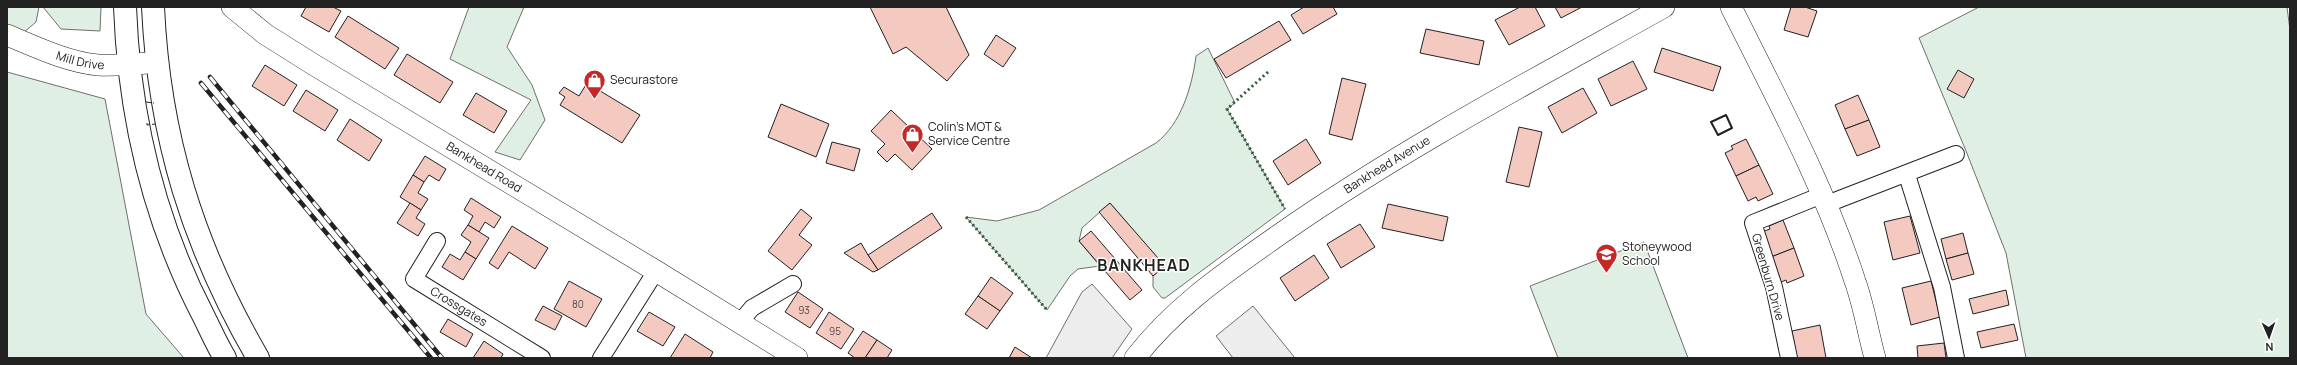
<svg xmlns="http://www.w3.org/2000/svg" width="2297" height="365" font-family="Manrope,sans-serif">
<style>
.green{fill:#e0efe3;stroke:#6f6f6f}
.parking{fill:#ededed;stroke:#6f6f6f}
.building{fill:#f3c9c0;stroke:#222}
.lines{fill:none;stroke-linecap:round;stroke-linejoin:round}
.minor-casing{stroke:#222;stroke-width:18}
.tertiary-casing{stroke:#222;stroke-width:22}
.primary-casing{stroke:#222;stroke-width:24}
.minor{stroke:#fff;stroke-width:16}
.tertiary{stroke:#fff;stroke-width:21}
.primary{stroke:#fff;stroke-width:22}
.rail-casing{stroke:#222;stroke-width:4.5}
.rail{stroke:#fff;stroke-width:3;stroke-dasharray:9;stroke-linecap:butt}
.hedge{stroke:#2f5e38;stroke-width:3;stroke-dasharray:2 3;stroke-linecap:butt}
.fence{stroke:#222;stroke-width:1;stroke-dasharray:5 2;stroke-linecap:butt}
.wall{stroke:#222;stroke-width:2}
.labels{text-anchor:middle;stroke-width:3;stroke-linejoin:round;paint-order:stroke}
.number-label{font-size:10px;fill:#564c4a}
.street-label{font-size:12px;fill:#222;stroke:#fff}
.poi-label{font-size:12px;fill:#222;stroke:#fff;text-anchor:start}
.district-label{font-size:16px;font-weight:bold;letter-spacing:1px;fill:#222;stroke:#fff}
</style>
<rect width="100%" height="100%" fill="#fff"/>
<g class="green">
<path d="M7 7H39L36 22 22 34 7 29Z"/>
<path d="M43 7H101L100 31 61 29Z"/>
<path d="M469 7H524L507 47 532 85 545 120 520 160 495 152 531 100 450 59Z"/>
<path d="M1979 7H2287L2290 30V358H2026L2006 253 1966 151 1919 38Z"/>
<path d="M1208 48 1235 103 1227 109 1285 209 1165 298H1162L1153 287V276L1164 266 1110 203 1082 228 1079 241 1100 266 1078 269 1070 276 1047 310 966 217 997 221 1039 210 1156 143C1181 124 1192 87 1196 56Z"/>
<path d="M7 72 105 99 146 314 184 358H7Z"/>
<path d="M1644 242 1688 358H1558L1530 286Z"/>
</g>
<g class="parking">
<path d="M1092 284 1132 329 1112 358H1046L1082 292Z"/>
<path d="M1253 306 1295 358H1233L1216 336Z"/>
</g>
<g class="building">
<path d="M306 7H333L341 11 329 32 301 16Z"/>
<path d="M870 7H946L969 55 947 81 906 47 893 54Z"/>
<path d="M1304 7H1333L1337 14 1303 34 1291 15Z"/>
<path d="M1520 7H1535L1545 26 1509 45 1495 20Z"/>
<path d="M1555 7H1582L1561 18Z"/>
<path d="M1791 7H1805L1817 11 1808 37 1784 30Z"/>
<path d="M348 16 399 48 385 69 335 37Z"/>
<path d="M1279 21 1291 40 1226 78 1214 59Z"/>
<path d="M1426 29 1484 41 1479 65 1420 53Z"/>
<path d="M996 35 1016 48 1003 67 984 54Z"/>
<path d="M1662 48 1721 67 1713 91 1654 72Z"/>
<path d="M407 54 453 82 440 103 394 75Z"/>
<path d="M1633 61 1647 89 1611 106 1598 79Z"/>
<path d="M265 65 297 85 284 106 252 86Z"/>
<path d="M1958 70 1974 79 1964 98 1947 89Z"/>
<path d="M1342 78 1366 84 1352 140 1329 134Z"/>
<path d="M587 83 640 115 622 143 560 105 565 97 559 93 564 87 579 96Z"/>
<path d="M1583 88 1597 113 1562 133 1548 107Z"/>
<path d="M306 90 338 110 325 131 293 111Z"/>
<path d="M476 93 507 111 494 133 463 115Z"/>
<path d="M1858 95 1869 120 1845 129 1835 105Z"/>
<path d="M781 104 829 124 816 157 768 137Z"/>
<path d="M891 110 932 149 912 170 895 154 887 162 877 152 885 144 871 131Z"/>
<path d="M350 119 382 140 369 161 337 140Z"/>
<path d="M1869 120 1880 147 1857 156 1845 129Z"/>
<path d="M1519 127 1542 132 1529 187 1506 182Z"/>
<path d="M1306 139 1321 163 1288 185 1273 161Z"/>
<path d="M1746 139 1759 165 1736 176 1725 153 1733 149 1731 146Z"/>
<path d="M832 142 860 149 854 171 826 163Z"/>
<path d="M425 156 446 169 439 181 429 175 424 182 413 175Z"/>
<path d="M1759 165 1773 194 1758 201 1756 197 1748 201 1736 176Z"/>
<path d="M413 175 424 182 418 193 428 199 421 210 400 197Z"/>
<path d="M471 198 501 217 494 228 485 222 479 232 468 225 473 216 464 210Z"/>
<path d="M410 203 421 210 416 218 425 224 418 236 397 223Z"/>
<path d="M1110 203 1165 266 1153 276 1099 212Z"/>
<path d="M1388 204 1448 217 1443 241 1382 228Z"/>
<path d="M801 209 812 218 799 235 812 245 792 270 768 251Z"/>
<path d="M932 213 942 228 878 270 868 255Z"/>
<path d="M1910 216 1920 253 1893 260 1884 222Z"/>
<path d="M1783 220 1794 248 1771 257 1762 232 1770 229 1769 226Z"/>
<path d="M1360 224 1375 247 1341 268 1327 244Z"/>
<path d="M468 225 489 238 476 259 465 252 471 242 461 235Z"/>
<path d="M512 226 548 248 535 269 509 252 498 269 489 263Z"/>
<path d="M1091 231 1142 290 1130 300 1079 241Z"/>
<path d="M1963 233 1968 253 1946 259 1941 239Z"/>
<path d="M861 243 868 255 878 270 873 272 844 253Z"/>
<path d="M1794 248 1804 276 1787 283 1786 280 1781 282 1771 257Z"/>
<path d="M465 252 476 259 463 280 442 267 450 254 460 260Z"/>
<path d="M1968 253 1974 274 1952 280 1946 259Z"/>
<path d="M1314 255 1329 278 1295 301 1280 278Z"/>
<path d="M991 277 1013 293 1000 311 978 296Z"/>
<path d="M569 281 602 299 586 327 554 309Z"/>
<path d="M1931 281 1940 317 1911 325 1902 288Z"/>
<path d="M2006 290 2009 305 1973 314 1969 299Z"/>
<path d="M798 292 823 309 810 328 785 312Z"/>
<path d="M978 296 1000 311 987 329 965 314Z"/>
<path d="M543 306 562 316 555 330 535 320Z"/>
<path d="M649 312 675 327 663 346 637 331Z"/>
<path d="M829 312 854 329 841 349 816 333Z"/>
<path d="M448 319 473 334 466 347 440 332Z"/>
<path d="M2014 324 2018 340 1981 348 1977 332Z"/>
<path d="M1820 325 1826 358H1797L1792 331Z"/>
<path d="M863 331 877 340 865 358H855L848 353Z"/>
<path d="M685 334 713 352 710 358H670Z"/>
<path d="M877 340 892 350 887 358H865Z"/>
<path d="M484 341 503 354 501 358H473Z"/>
<path d="M1944 343 1946 358H1918L1917 346Z"/>
<path d="M1015 347 1032 358H1009Z"/>
</g>
<g class="lines">
<defs>
<g id="minor">
<path d="M1907 175 1942 287 1956 358"/>
<path d="M1827 204 1956 154"/>
<path id="s1" d="M437 241 414 279 542 358"/>
<path d="M740 322 752 308 793 284"/>
<path d="M601 358 656 271"/>
<path d="M1789 358 1774 287 1753 223 1822 195"/>
</g>
<g id="tertiary">
<path id="s2" d="M232 7 265 34 311 63 656 271 797 358"/>
<path d="M1731 7C1776 97 1824 186 1855 281 1864 306 1868 333 1875 358"/>
<path id="s3" d="M7 35C36 47 67 62 98 65 117 66 137 64 157 62"/>
<path id="s4" d="M1135 358C1177 304 1228 271 1283 232 1404 148 1535 79 1664 7"/>
</g>
<g id="primary">
<path d="M125 7C129 115 154 221 204 317 211 331 217 345 225 358"/>
<path d="M153 7C159 137 193 246 258 358"/>
</g>
</defs>
<use href="#minor" class="minor-casing"/>
<use href="#tertiary" class="tertiary-casing"/>
<use href="#primary" class="primary-casing"/>
<use href="#minor" class="minor"/>
<use href="#tertiary" class="tertiary"/>
<use href="#primary" class="primary"/>
<defs>
<g id="rail">
<path d="M210 77 442 358"/>
<path d="M201 83 431 358"/>
</g>
</defs>
<use href="#rail" class="rail-casing"/>
<use href="#rail" class="rail"/>
<g class="hedge">
<path d="M1268 72 1227 109 1285 209"/>
<path d="M966 217 1047 310"/>
</g>
<g class="fence">
<path d="M146 102 154 103"/>
<path d="M147 123V125L155 124"/>
</g>
<path class="wall" d="M1726 115 1732 128 1718 135 1711 122Z"/>
</g>
<defs>
<symbol id="shop-pin" viewBox="-11 -11 22 30"><path d="M0 17L-7.5 6A9.5 9.5 0 1 1 7.5 6Z" fill="#c62828" stroke="#fff"/><path d="M-5-2.5h2.3a2.7 3.5 0 0 1 5.4 0H5L5.5 6h-11ZM-1.5-2.5h3a1.5 2.3 0 0 0-3 0Z" fill="#fff"/></symbol>
<symbol id="school-pin" viewBox="-11 -11 22 30"><path d="M0 17L-7.5 6A9.5 9.5 0 1 1 7.5 6Z" fill="#c62828" stroke="#fff"/><path d="M0-5L7-2L0 1L-7-2ZM-4 1L0 2.5L4 1V4Q0 6-4 4Z" fill="#fff"/></symbol>
</defs>
<g fill-rule="evenodd">
<use href="#shop-pin" x="582" y="68" width="25" height="34"/>
<use href="#shop-pin" x="900" y="122" width="25" height="34"/>
<use href="#school-pin" x="1594" y="242" width="25" height="34"/>
</g>
<g class="labels">
<g class="number-label">
<text x="578" y="308">80</text>
<text x="804" y="314">93</text>
<text x="835" y="335">95</text>
</g>
<g class="street-label">
<text dy="4" stroke="none"><textPath href="#s3" startOffset="78">Mill Drive</textPath></text>
<text dy="4" stroke="none"><textPath href="#s4" startOffset="319">Bankhead Avenue</textPath></text>
<text dy="4" stroke="none"><textPath href="#s2" startOffset="299">Bankhead Road</textPath></text>
<text transform="translate(1768 277) rotate(74)" y="4">Greenburn Drive</text>
<text dy="4" stroke="none"><textPath href="#s1" startOffset="97">Crossgates</textPath></text>
</g>
<g class="poi-label">
<text x="610" y="84">Securastore</text>
<text x="928" y="131">Colin's MOT &amp;<tspan x="928" dy="14">Service Centre</tspan></text>
<text x="1622" y="251">Stoneywood<tspan x="1622" dy="14">School</tspan></text>
</g>
<g class="district-label">
<text x="1144" y="271">BANKHEAD</text>
</g>
</g>
<rect width="2297" height="365" fill="none" stroke="#222222" stroke-width="16"/>
<g transform="translate(2269 337) rotate(178)" stroke="#ffffff" stroke-width="3" paint-order="stroke">
<path d="M0-3L7 15L0 10L-7 15Z" fill="#222222"/>
<text y="-6" font-size="11" font-weight="bold" text-anchor="middle" fill="#222222">N</text>
</g>
</svg>
